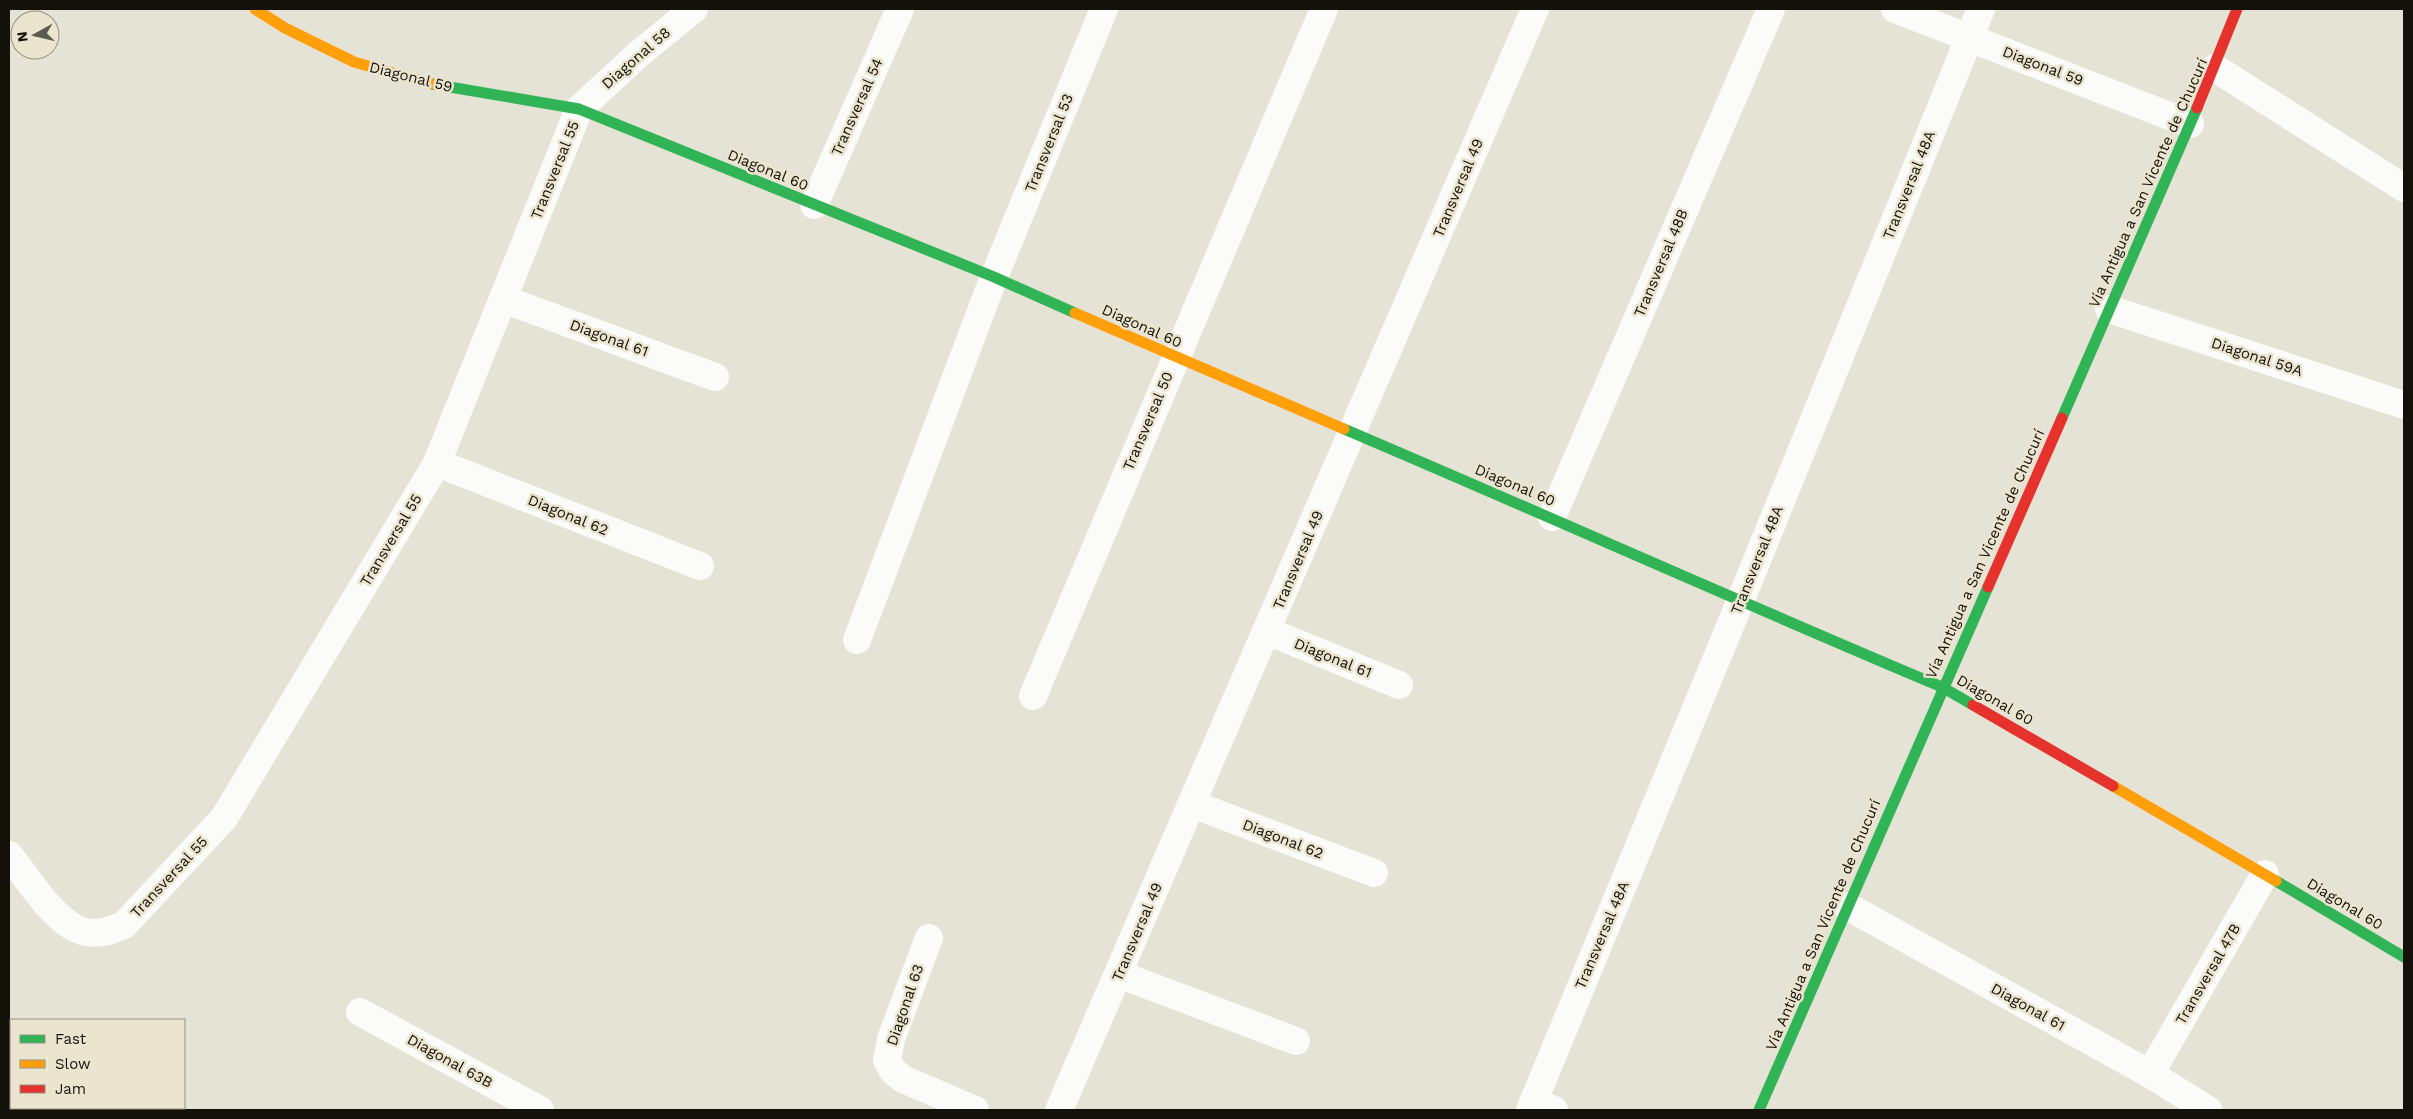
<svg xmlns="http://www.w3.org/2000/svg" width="2413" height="1119" font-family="'Work Sans',sans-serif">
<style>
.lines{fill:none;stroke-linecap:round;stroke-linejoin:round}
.street{stroke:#fbfbf9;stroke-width:28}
.fast{stroke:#30b455;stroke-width:11}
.slow{stroke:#ff9f0a;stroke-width:11}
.jam{stroke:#e5322d;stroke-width:11}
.labels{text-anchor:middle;stroke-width:5;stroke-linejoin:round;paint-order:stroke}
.street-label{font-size:15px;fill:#13110a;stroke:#ebe5d0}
</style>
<rect width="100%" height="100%" fill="#e5e2d6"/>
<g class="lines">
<g class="street">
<path d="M1895 9 2190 124"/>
<path d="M2215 68 2404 188"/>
<path d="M814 205 900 9"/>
<path d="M503 299 715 377"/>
<path d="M2109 309 2404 405"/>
<path d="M437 463 700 566"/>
<path d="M1552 517 1771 9"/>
<path d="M1267 631 1399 685"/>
<path d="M857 640 994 277 1104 9"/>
<path d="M1033 696 1324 9"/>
<path d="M1192 804 1374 873"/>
<path d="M9 855C28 878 51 918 79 930 93 936 111 931 124 925L224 818 437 463 579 109 640 53 694 9"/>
<path d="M1847 906 2150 1074 2208 1110"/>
<path d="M929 938 891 1039 887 1060 893 1071 903 1079 975 1110"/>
<path d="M1118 974 1296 1041"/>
<path d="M360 1012 540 1110"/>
<path d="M2150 1074 2265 874"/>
<path d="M1533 1102 1554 1110"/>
<path d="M1059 1110 1535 9"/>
<path d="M1530 1110 1740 602 1981 9"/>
</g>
<g class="fast">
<path d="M432 84 579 109 994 277 1075 313"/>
<path d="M2062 418 2197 108"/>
<path d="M1344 429C1544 514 1742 603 1942 687L1973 705"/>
<path d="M2276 881 2404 957"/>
<path d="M1759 1110 1988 587"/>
</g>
<g class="slow">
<path d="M255 9 285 28 354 62 432 84"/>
<path d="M1075 313 1344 429"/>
<path d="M2113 786 2276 881"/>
</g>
<g class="jam">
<path d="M2197 108 2237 9"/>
<path d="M1988 587 2062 418"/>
<path d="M1973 705 2113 786"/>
</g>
</g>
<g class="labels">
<g class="street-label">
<text transform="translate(636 58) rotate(-41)" y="5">Diagonal 58</text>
<text transform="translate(2043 66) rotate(21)" y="5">Diagonal 59</text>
<text transform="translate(411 77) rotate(14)" y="5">Diagonal 59</text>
<text transform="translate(857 107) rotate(-66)" y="5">Transversal 54</text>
<text transform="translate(1049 143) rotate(-68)" y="5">Transversal 53</text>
<text transform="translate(555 170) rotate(-68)" y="5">Transversal 55</text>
<text transform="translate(768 170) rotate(22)" y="5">Diagonal 60</text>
<text transform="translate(2148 183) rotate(-66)" y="5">Vía Antigua a San Vicente de Chucurí</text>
<text transform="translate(1909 185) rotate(-68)" y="5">Transversal 48A</text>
<text transform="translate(1458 188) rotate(-67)" y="5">Transversal 49</text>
<text transform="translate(1661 263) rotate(-67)" y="5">Transversal 48B</text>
<text transform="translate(1142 326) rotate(24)" y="5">Diagonal 60</text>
<text transform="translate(609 338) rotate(20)" y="5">Diagonal 61</text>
<text transform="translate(2257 357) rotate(18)" y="5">Diagonal 59A</text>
<text transform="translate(1148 421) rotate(-67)" y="5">Transversal 50</text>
<text transform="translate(1515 485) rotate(23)" y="5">Diagonal 60</text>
<text transform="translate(568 515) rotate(22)" y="5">Diagonal 62</text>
<text transform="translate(391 540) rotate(-59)" y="5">Transversal 55</text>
<text transform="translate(1985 554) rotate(-66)" y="5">Vía Antigua a San Vicente de Chucurí</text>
<text transform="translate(1298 560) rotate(-67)" y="5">Transversal 49</text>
<text transform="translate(1757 560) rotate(-68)" y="5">Transversal 48A</text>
<text transform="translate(1333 658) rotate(22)" y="5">Diagonal 61</text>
<text transform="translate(1995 700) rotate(30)" y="5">Diagonal 60</text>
<text transform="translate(1283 839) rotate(21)" y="5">Diagonal 62</text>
<text transform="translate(169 877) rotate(-47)" y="5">Transversal 55</text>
<text transform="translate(2345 904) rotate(31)" y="5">Diagonal 60</text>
<text transform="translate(1823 925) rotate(-67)" y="5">Vía Antigua a San Vicente de Chucurí</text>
<text transform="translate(1137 932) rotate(-67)" y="5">Transversal 49</text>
<text transform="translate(1602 935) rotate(-67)" y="5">Transversal 48A</text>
<text transform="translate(2208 974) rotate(-60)" y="5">Transversal 47B</text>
<text transform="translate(905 1005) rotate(-71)" y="5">Diagonal 63</text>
<text transform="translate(2028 1007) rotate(29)" y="5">Diagonal 61</text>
<text transform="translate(450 1061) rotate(29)" y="5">Diagonal 63B</text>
</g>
</g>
<rect width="2413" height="1119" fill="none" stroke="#13110a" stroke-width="20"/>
<rect x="10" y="1019" width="175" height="90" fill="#ebe5d0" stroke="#959081"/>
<rect x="20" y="1035" width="25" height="8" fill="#30b455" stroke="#959081"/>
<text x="55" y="1044" font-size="15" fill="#13110a">Fast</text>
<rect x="20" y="1060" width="25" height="8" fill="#ff9f0a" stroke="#959081"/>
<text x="55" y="1069" font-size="15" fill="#13110a">Slow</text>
<rect x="20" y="1085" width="25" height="8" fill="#e5322d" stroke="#959081"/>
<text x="55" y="1094" font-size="15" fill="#13110a">Jam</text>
<g transform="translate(35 35) rotate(262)"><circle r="24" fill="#ebe5d0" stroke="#959081"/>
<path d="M0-4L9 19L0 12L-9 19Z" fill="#5c5a51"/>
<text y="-8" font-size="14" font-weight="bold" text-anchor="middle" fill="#13110a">N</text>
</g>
</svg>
